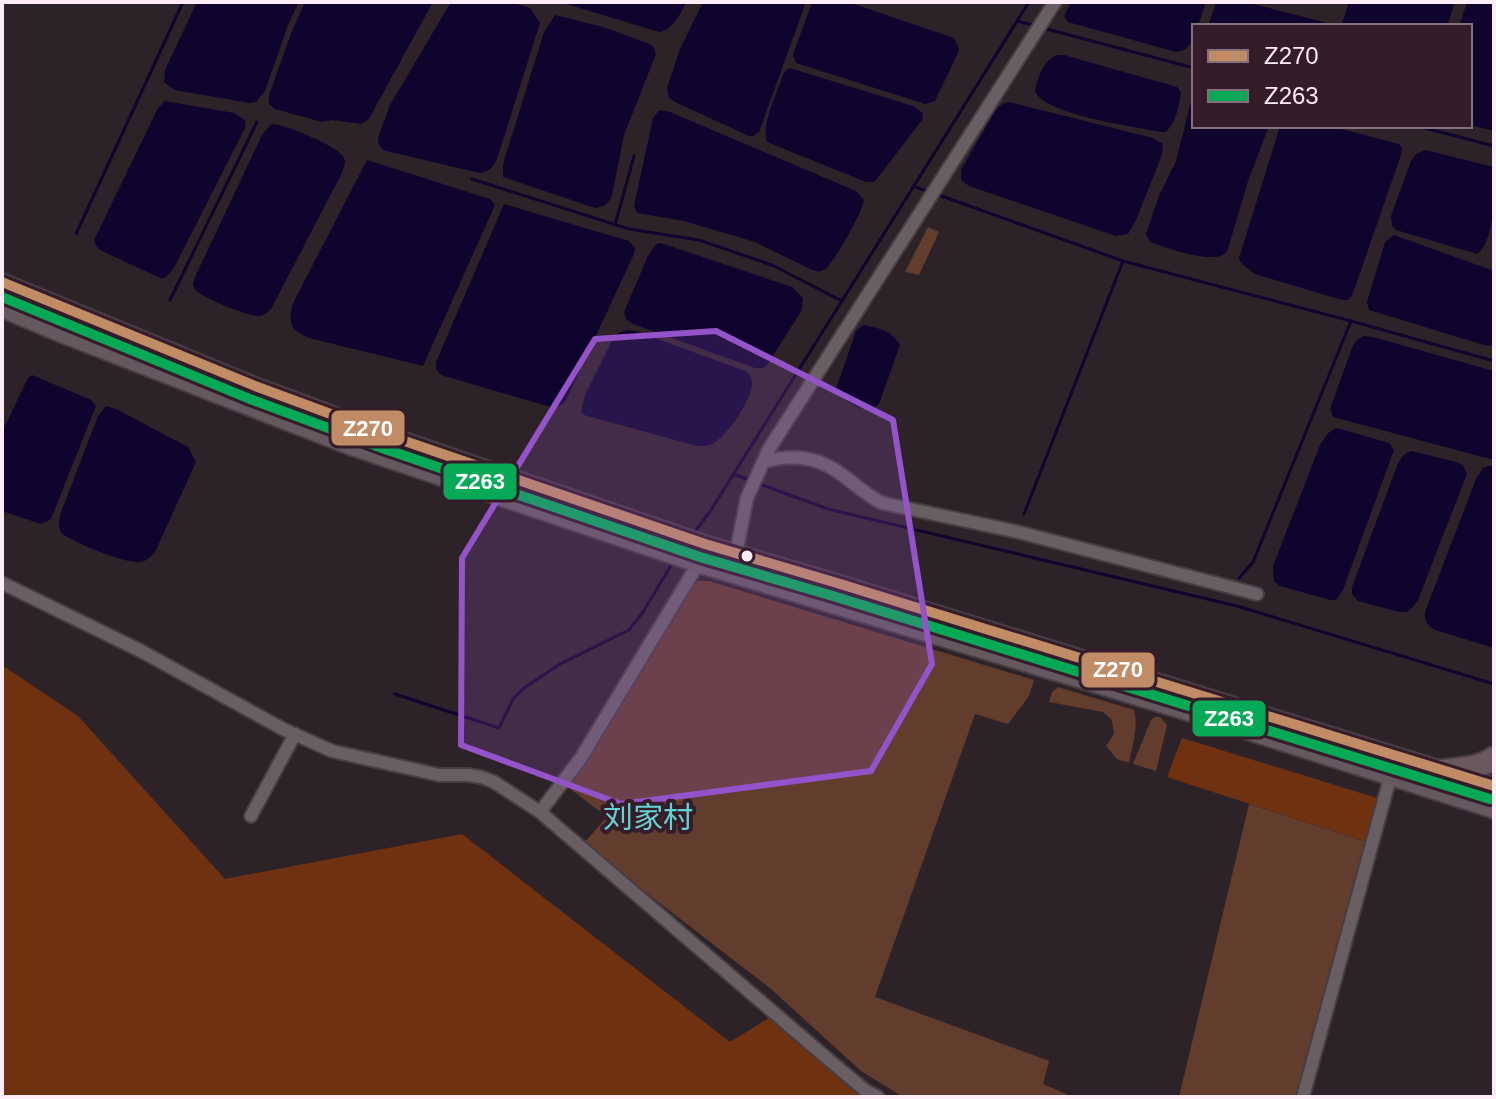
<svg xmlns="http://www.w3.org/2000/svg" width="1496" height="1099" font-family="Helvetica,'Noto Sans SC',sans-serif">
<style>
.green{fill:#623c2c}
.forest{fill:#6f3110}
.water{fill:#0f042e}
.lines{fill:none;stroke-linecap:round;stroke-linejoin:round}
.stream{stroke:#0f042e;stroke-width:3}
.minor-casing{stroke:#483d43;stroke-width:16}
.secondary-casing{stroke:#483d43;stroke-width:20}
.motorway-casing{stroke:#483d43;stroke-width:26}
.minor{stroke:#685e63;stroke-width:12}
.secondary{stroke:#65595f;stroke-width:16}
.motorway{stroke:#69595f;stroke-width:22}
.bus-1-casing{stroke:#341c2a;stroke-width:16}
.bus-2-casing{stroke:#341c2a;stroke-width:16}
.bus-1{stroke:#c18c65;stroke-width:10}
.bus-2{stroke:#06aa56;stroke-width:10}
.marked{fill:#9553ca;fill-opacity:0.2;stroke:#9553ca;stroke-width:6;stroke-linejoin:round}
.bus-dot{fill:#feedf6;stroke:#341c2a;stroke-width:3}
.labels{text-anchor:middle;stroke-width:8;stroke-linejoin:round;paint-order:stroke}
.quarter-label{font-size:30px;fill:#65d2d2;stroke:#341c2a}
.line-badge{stroke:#341c2a;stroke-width:3}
.badge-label{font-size:22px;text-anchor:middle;font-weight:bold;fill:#fff}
</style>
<rect width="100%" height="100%" fill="#2e2229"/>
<g class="green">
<path d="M928 227 939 232 919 275 905 272Z"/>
<path d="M698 581H709L1034 680 1029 696 1008 724 975 714 875 997 1049 1061 1043 1084 1073 1097H903L861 1071 771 989 583 844 607 817 568 787 689 589Z"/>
<path d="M1058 687 1134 710C1139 727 1132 746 1129 763L1117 759 1106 746 1114 734 1112 720 1103 712 1049 702 1052 692Z"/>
<path d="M1155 717H1160L1167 725 1156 771 1133 764 1151 720Z"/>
<path d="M1249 804 1367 842 1302 1097H1179Z"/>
</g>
<g class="forest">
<path d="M2 665 78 716 225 879 462 834 730 1042 772 1016 870 1097H2Z"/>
<path d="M1182 738 1377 798 1367 842 1167 777Z"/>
</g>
<g class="water">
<path d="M197 2H299L288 25 265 91 256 102 250 103 174 90 164 82 165 70Z"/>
<path d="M305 2H433L371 115 368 120 361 124 332 120 322 122 275 109 269 104V95L292 31Z"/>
<path d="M451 2H510L530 8 540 23 498 156C494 166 491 171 480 173L386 151C380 148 378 145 378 138L390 105Z"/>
<path d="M560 2H687C680 13 674 30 659 32Z"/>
<path d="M703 2H806L759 132 753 136H749L675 102 669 98 667 88 680 49Z"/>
<path d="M814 2H848L954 38 959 49 957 55 935 101 925 104 796 63 793 54 811 5Z"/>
<path d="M1071 2H1206L1198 26H1194C1194 39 1192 50 1176 52L1068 22 1064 16Z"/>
<path d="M1216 2H1246L1327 23 1330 26H1208Z"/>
<path d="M1349 2H1455L1447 26H1341Z"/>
<path d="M1467 2H1494V131L1470 125V26H1459Z"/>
<path d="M555 15 603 27 650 44 654 48 656 54 624 135 612 196C608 204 604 207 595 208L503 177V164L544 32Z"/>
<path d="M1057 55H1064L1177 87 1181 93C1179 106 1176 122 1166 132H1160C1133 126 1045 115 1035 91 1038 77 1043 61 1057 55Z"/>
<path d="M790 68 913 106 923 113 922 120 876 180 874 182H866L767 142C761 126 777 92 783 75L786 70Z"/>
<path d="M1194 100V126H1269L1248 181 1229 246C1227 251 1226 254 1221 256 1203 261 1167 248 1150 242L1146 234 1159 196 1176 161 1190 105Z"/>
<path d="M165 101 234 113 245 120 246 126 174 268 166 277 162 279 100 250 96 246 94 240 158 108Z"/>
<path d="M1009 102 1153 138 1163 144 1162 155 1136 220 1128 234 1116 236 969 186 961 180V170L995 111 1002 104Z"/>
<path d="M659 110 670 112 856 191 864 200C863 211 834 263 825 269 819 273 818 271 812 270L755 242 684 221 637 213 634 206 653 118Z"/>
<path d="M274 124C287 126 339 146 344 158 346 162 344 166 343 171L271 309C267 312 265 315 260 316 251 318 200 297 195 289 192 284 193 282 195 277L262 135 270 125Z"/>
<path d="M1280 126H1330L1399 144 1402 148V152L1352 296 1348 300H1342L1255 274 1241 263 1239 258Z"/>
<path d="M1426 150 1494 167C1494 190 1496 241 1477 254L1396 230 1392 226 1391 216 1411 161 1416 154Z"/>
<path d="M367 160 490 199 495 205 423 366 309 338C289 329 288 323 293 303Z"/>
<path d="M504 204 629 241 635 248 634 254 566 400 563 404 554 408 441 375 436 369V362Z"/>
<path d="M1394 235 1494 271V343L1490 346 1484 345 1369 310 1367 302 1385 242Z"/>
<path d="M661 243 792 287 803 298 802 310 767 365 763 368H755L633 324 626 319 624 312 648 256 656 244Z"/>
<path d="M863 325C877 327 894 332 900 345L879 404C864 417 848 401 835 392L856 331Z"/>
<path d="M627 330 636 331 745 371C750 376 751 375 752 382 754 397 724 441 710 445 706 446 700 446 697 446L584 415 581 412 585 395 612 341 618 333Z"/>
<path d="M1363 336 1373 337 1494 371V460L1333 417 1330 409 1353 345 1358 339Z"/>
<path d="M32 375 91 400 96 406 53 514 50 520 41 524 2 511V432L28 378Z"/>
<path d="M106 406 116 409 188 447 196 462 156 550C152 556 148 560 141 562 128 565 72 542 61 533L59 526 60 515 98 416Z"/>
<path d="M1337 428 1389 443 1394 450 1343 590 1336 600H1330L1280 586 1274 581 1273 566 1320 445C1325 437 1328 431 1337 428Z"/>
<path d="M1411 451 1457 462 1463 465 1467 474 1418 600 1413 607 1407 612H1399L1358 601 1352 594V587L1395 471C1399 462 1401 454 1411 451Z"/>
<path d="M1489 466H1494V648L1435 630C1427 625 1424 621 1425 612L1476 479 1483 468Z"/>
</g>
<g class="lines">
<g class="stream">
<path d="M1017 21 1036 26"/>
<path d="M1043 28 1194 68"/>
<path d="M1417 126 1494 146"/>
<path d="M472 179 629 229 699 240 772 265 842 301"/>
<path d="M913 186 929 192"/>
<path d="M936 194 1123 261 1351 321 1494 361"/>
<path d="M615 225 634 156"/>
<path d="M76 234 183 2"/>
<path d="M170 300 257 122"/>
<path d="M733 474 750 480"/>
<path d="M757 483 828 509 1237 606 1494 684"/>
<path d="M1024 514 1123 261"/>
<path d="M694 533 711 510 1029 2"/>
<path d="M1239 578 1253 562 1351 321"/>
<path d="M395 694 499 728 513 699 524 688 560 664 629 630 643 612 673 562"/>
</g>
<defs>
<g id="minor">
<path d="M763 462C790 454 817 456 841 474 855 484 866 495 882 503L1018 532 1257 594"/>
<path d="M736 553 747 498 769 449 1055 2"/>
<path d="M2 583 141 651 283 729 332 751 439 775H468L481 777 494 782 540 812 829 1060 866 1091 878 1097"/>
<path d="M540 812 581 758 698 564 705 544"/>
<path d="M251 816 295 734"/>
<path d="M1303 1097 1390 778"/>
</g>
<g id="secondary">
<path d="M2 282 255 386 390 436 705 544 837 583 1494 786"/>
<path d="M2 309 64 335 349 446 698 564 1184 711 1494 810"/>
</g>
<path id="motorway" d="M1441 771C1459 769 1478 769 1494 758"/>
</defs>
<use href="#minor" class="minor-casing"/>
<use href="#secondary" class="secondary-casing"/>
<use href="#motorway" class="motorway-casing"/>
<use href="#minor" class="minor"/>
<use href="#secondary" class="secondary"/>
<use href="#motorway" class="motorway"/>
<defs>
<path id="bus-1" d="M2 282 255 386 390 436 705 544 837 583 1494 786"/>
<path id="bus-2" d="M2 297 250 399 385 449 700 557 833 596 1490 799"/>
</defs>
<use href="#bus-1" class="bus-1-casing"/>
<use href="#bus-2" class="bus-2-casing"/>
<use href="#bus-1" class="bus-1"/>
<use href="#bus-2" class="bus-2"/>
</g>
<path class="marked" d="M716 331 893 420 932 664 871 771 621 804 461 745 462 558 595 339Z"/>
<circle class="bus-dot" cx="747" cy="556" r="7"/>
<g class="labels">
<g class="quarter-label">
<text x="648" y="828">刘家村</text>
</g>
</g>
<g class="line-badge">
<rect x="330" y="409" width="76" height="38" rx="8" fill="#c18c65"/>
<rect x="442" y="462" width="76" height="39" rx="8" fill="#06aa56"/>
<rect x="1080" y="651" width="76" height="38" rx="8" fill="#c18c65"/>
<rect x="1191" y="699" width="76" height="39" rx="8" fill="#06aa56"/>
</g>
<g class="badge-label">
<text x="368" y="436">Z270</text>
<text x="480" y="489">Z263</text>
<text x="1118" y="677">Z270</text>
<text x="1229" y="726">Z263</text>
</g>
<rect width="1496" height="1099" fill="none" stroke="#feedf6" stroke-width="8"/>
<rect x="1192" y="24" width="280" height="104" fill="#341c2a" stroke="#85707c" stroke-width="2"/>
<rect x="1208" y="50" width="40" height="12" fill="#c18c65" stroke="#85707c" stroke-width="2"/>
<text x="1264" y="64" font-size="24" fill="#feedf6">Z270</text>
<rect x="1208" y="90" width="40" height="12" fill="#06aa56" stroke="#85707c" stroke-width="2"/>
<text x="1264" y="104" font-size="24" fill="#feedf6">Z263</text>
</svg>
